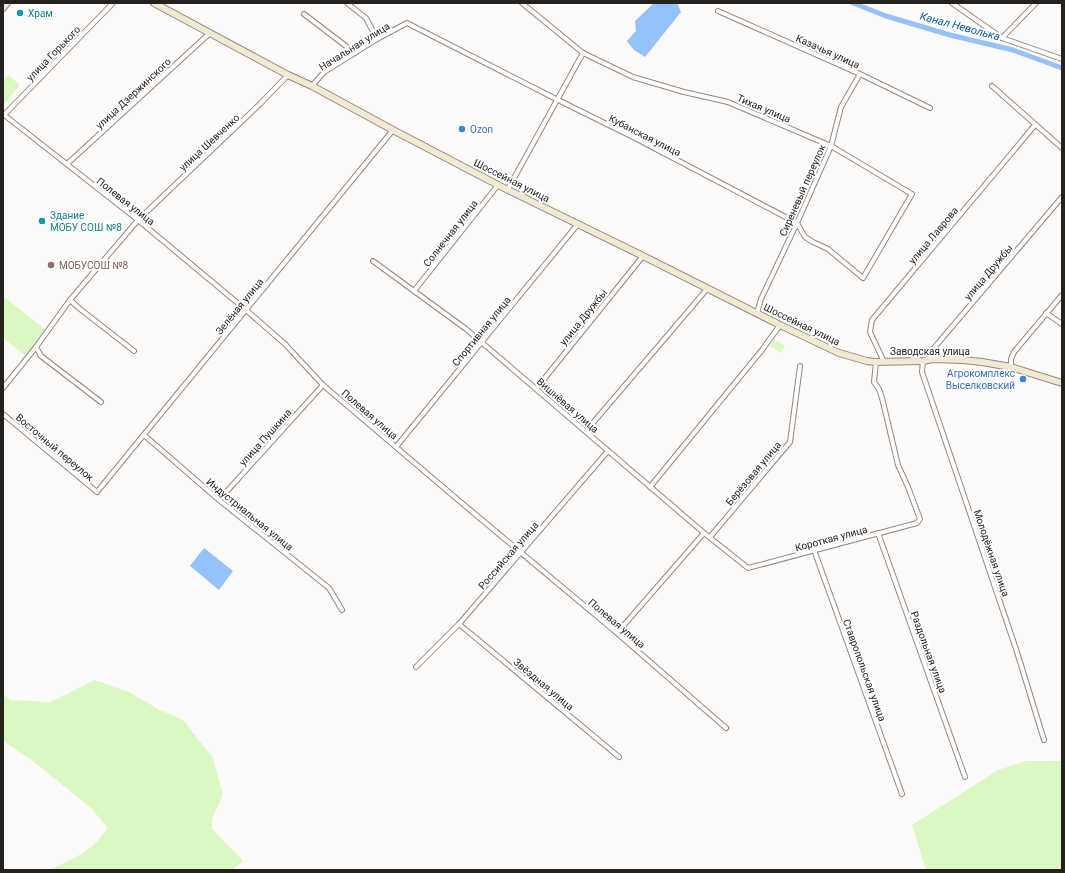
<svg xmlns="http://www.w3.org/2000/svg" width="1065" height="873" font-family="Roboto,sans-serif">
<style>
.green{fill:#dcf8c2}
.water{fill:#96c2fb}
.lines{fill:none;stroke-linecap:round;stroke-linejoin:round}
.canal{stroke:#96c2fb;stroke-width:5}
.minor-casing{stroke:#938880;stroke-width:6}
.secondary-casing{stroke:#938880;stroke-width:8}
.minor{stroke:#fff;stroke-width:4}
.secondary{stroke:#f1e9d2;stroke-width:6}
.culture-dot{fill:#0f9aa8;stroke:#fff;stroke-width:1.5}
.shop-dot{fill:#3f7fe0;stroke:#fff;stroke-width:1.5}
.education-dot{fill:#8d6e63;stroke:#fff;stroke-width:1.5}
.labels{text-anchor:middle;stroke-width:4;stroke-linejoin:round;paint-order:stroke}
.culture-label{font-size:10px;fill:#0d838f;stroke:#fff;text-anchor:start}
.street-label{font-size:10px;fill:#25211e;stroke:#fff}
.shop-label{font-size:10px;fill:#366cbe;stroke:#fff;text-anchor:start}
.education-label{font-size:10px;fill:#785e54;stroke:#fff;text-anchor:start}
.water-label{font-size:11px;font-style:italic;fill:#0756a7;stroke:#fff}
</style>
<rect width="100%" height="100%" fill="#fdfbf9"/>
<g class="green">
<path d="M8 75 20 85 3 106V81Z"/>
<path d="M3 296 47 331 27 357 3 338Z"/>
<path d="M774 339 785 346 781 353 770 346Z"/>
<path d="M95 680 129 692 160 710 183 720 213 758 223 795 212 819V829L243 861 233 870H48C69 861 98 849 107 827L91 808 33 761 3 741V694L11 700 32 701 49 703Z"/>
<path d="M1026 761H1061L1062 764V870H926L912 825 998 770Z"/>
</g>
<g class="water">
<path d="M654 3H677L681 12 645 57 634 50 627 41 636 31 635 21Z"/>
<path d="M204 548 233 571 219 590 190 566Z"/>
</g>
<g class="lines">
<path class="canal" d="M853 3 886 16 950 35 1013 50 1062 68"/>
<defs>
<g id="minor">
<path d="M347 3 366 18 377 39"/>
<path d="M952 3 1002 38 1062 59"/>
<path d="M718 11 860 74 930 108"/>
<path d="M304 14 355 53"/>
<path d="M1002 38 1036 3"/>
<path d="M312 86 324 72 377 39 407 23 558 100 635 138 797 223 805 237 813 242 828 249 863 278 912 194 831 146 728 102 684 92 633 77 583 53 522 3"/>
<path d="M992 86 1062 148"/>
<path d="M3 114 138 220 246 310 285 344 323 385 457 499 617 633 726 728"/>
<path d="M4 115 113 3"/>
<path d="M67 164 210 33"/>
<path d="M508 189 583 53"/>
<path d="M373 261 466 329 704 533 748 568 917 523 920 519 908 487 898 465 882 398 879 389 874 382 876 362"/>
<path d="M414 291 498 185"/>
<path d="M70 300 80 309 134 351"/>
<path d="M757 313 761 299 797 223 831 146 841 107 860 74"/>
<path d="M1046 313 1062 324"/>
<path d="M36 347 41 356 101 402"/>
<path d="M932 359 934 348 1062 197"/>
<path d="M923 361 922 372 1017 652 1044 740"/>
<path d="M884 362 870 332 872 320 1035 125"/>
<path d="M1011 367V359L1014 352 1062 295"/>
<path d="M3 388 36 347 70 300 138 220 260 104 288 75"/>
<path d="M536 389 643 256"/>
<path d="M3 414 97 492 393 130"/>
<path d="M586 431 707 289"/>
<path d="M144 435 219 500 329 588 342 610"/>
<path d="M396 447 578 224"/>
<path d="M650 487 762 350 780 325"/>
<path d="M219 500 323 385"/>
<path d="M878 533 965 777"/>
<path d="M710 537 790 442 800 366"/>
<path d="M814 550 902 794"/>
<path d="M459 624 619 757"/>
<path d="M617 633 704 533"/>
<path d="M416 667 459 624 608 451"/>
</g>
<g id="secondary">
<path d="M154 3 288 75 312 86 393 130 498 185 643 256 780 325 839 353 867 361 876 362 923 361 932 359 963 360 982 362 1011 367 1062 383"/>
<path d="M3 8 7 3"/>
</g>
</defs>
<use href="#minor" class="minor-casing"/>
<use href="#secondary" class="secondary-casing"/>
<use href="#minor" class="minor"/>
<use href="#secondary" class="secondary"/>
</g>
<g class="culture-dot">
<circle cx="20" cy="13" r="4"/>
<circle cx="42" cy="221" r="4"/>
</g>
<g class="shop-dot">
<circle cx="462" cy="129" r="4"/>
<circle cx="1023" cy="379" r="4"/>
</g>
<circle class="education-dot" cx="51" cy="265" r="4"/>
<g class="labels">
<g class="culture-label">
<text x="28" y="17">Храм</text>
<text x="50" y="219">Здание<tspan x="50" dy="12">МОБУ СОШ №8</tspan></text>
</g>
<g class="street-label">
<text transform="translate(354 46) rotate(-32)" y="4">Начальная улица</text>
<text transform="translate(828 51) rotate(24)" y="4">Казачья улица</text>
<text transform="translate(53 53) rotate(-46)" y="4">улица Горького</text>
<text transform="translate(133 93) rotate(-43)" y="4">улица Дзержинского</text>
<text transform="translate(764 108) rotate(23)" y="4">Тихая улица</text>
<text transform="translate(645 135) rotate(27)" y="4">Кубанская улица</text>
<text transform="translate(209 142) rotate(-43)" y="4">улица Шевченко</text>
<text transform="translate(512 180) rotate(27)" y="4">Шоссейная улица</text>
<text transform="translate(802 190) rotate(-66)" y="4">Сиреневый переулок</text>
<text transform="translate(126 201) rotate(38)" y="4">Полевая улица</text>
<text transform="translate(450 233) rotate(-52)" y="4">Солнечная улица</text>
<text transform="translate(933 235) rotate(-50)" y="4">улица Лаврова</text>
<text transform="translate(988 272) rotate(-50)" y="4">улица Дружбы</text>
<text transform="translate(239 306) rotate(-51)" y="4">Зелёная улица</text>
<text transform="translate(583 317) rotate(-51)" y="4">улица Дружбы</text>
<text transform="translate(802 324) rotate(26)" y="4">Шоссейная улица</text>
<text transform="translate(481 331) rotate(-51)" y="4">Спортивная улица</text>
<text x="930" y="355">Заводская улица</text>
<text transform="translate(568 405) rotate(41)" y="4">Вишнёвая улица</text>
<text transform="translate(370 414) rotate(41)" y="4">Полевая улица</text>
<text transform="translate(265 437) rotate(-48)" y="4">улица Пушкина</text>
<text transform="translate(55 447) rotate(40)" y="4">Восточный переулок</text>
<text transform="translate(753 473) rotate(-50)" y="4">Берёзовая улица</text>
<text transform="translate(250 514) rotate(39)" y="4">Индустриальная улица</text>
<text transform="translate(831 538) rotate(-15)" y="4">Короткая улица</text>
<text transform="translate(992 553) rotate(71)" y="4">Молодёжная улица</text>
<text transform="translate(508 555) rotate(-49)" y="4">Российская улица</text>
<text transform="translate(617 623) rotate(40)" y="4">Полевая улица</text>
<text transform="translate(929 652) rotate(70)" y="4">Раздольная улица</text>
<text transform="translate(865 670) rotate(70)" y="4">Ставропольская улица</text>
<text transform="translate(544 684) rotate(40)" y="4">Звёздная улица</text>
</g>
<g class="shop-label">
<text x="470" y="133">Ozon</text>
<text x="1015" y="377" text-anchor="end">Агрокомплекс<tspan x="1015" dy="12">Выселковский</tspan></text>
</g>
<g class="education-label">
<text x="59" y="269">МОБУСОШ №8</text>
</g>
<g class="water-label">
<text transform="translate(960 26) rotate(15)" y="4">Канал Неволька</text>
</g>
</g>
<rect width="1065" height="873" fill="none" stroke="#25211e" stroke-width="8"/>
</svg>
